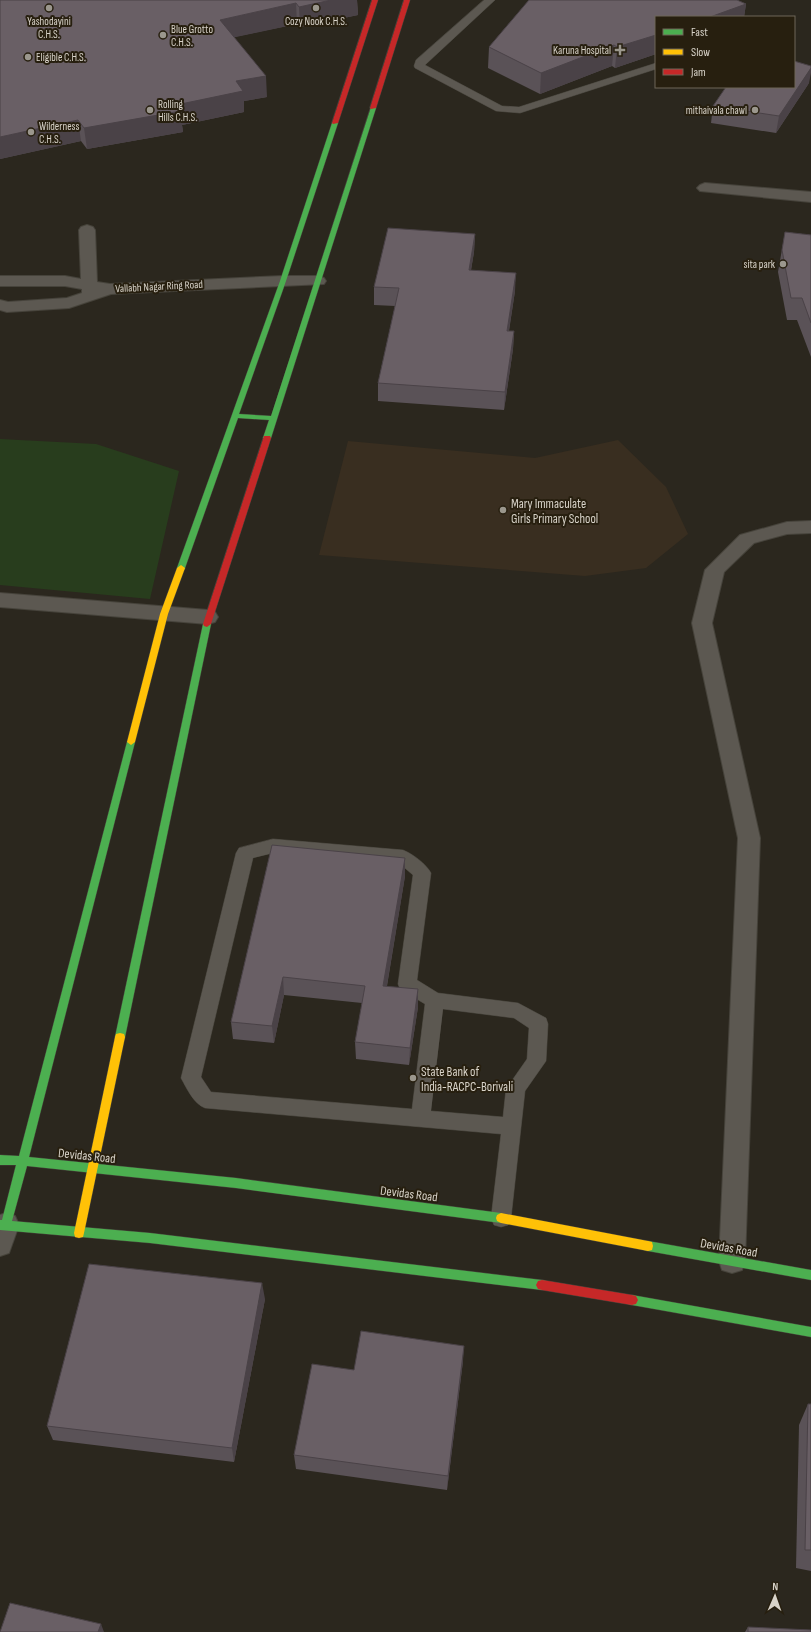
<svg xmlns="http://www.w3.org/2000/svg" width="811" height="1632" font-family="'Sofia Sans Condensed',sans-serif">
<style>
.education{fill:#392e20}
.green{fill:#283d1d}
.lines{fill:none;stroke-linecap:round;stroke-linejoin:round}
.lane-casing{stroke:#46433b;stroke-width:1}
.street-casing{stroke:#46433b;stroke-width:2}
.fast-casing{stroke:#46433b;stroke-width:1}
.slow-casing{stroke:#46433b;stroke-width:1}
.jam-casing{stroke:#46433b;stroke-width:1}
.lane{fill:#5c5851;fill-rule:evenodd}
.street{fill:#5c5851;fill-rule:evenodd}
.fast{fill:#4caf50;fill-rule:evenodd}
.slow{fill:#ffc107;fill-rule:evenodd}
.jam{fill:#c62828;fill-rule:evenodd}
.wall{fill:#5a5257}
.shaded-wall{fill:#4a4247}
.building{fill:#695f65;stroke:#4a4247}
.poi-dot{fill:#9b978d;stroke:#271f0f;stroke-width:1.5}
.labels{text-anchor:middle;stroke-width:4;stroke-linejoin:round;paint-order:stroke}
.far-poi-label{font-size:11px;fill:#d8d3c9;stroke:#271f0f;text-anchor:start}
.far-street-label{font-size:11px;fill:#d8d3c9;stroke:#271f0f}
.poi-label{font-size:13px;fill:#d8d3c9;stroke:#271f0f;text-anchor:start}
.street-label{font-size:13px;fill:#d8d3c9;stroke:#271f0f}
</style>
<rect width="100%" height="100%" fill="#2b271e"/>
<path class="education" d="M618 440 666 487 688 534 646 568 585 576 319 555 348 441 535 458Z"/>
<path class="green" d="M0 439 96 444 179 471 150 599 0 585Z"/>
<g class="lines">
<defs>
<g id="lane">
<path d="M484 0H495L425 65 502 106 519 107 656 63V69L520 113 496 111 415 68 414 66 416 60Z"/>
<path d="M273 839 403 850C413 854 426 864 431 873L417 980 438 993 518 1003 546 1018 548 1024 546 1061 525 1091 511 1218 508 1225 501 1227 494 1225 491 1218 501 1134 205 1108C194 1104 187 1089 181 1078L236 853 239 848ZM273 853 399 863 413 875 398 984 400 989 425 1004 412 1109 211 1092 201 1077 253 858ZM443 1009 514 1018 529 1028 527 1059 506 1089 503 1117 431 1111Z"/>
</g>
<g id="street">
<path d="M705 183 811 192V202L700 191 697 188 700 185Z"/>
<path d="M87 225 93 227 95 230 97 282 110 284 283 276H318L324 278 326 281 324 284 111 294 69 308 7 312 0 310V300L8 302 67 298 82 293V289L65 286H0V276H65L81 279 79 230 81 227Z"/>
<path d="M811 521V533L787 534 754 543 724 572 712 623 760 838 745 1261 742 1270 732 1273 722 1270 719 1261 738 838 692 623 705 570 740 535 787 522Z"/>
<path d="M0 593 208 610 215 612 218 617 215 622 208 624 0 607Z"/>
<path d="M6 1213 15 1216 19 1225 9 1253 0 1256V1215Z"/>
</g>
<g id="fast">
<path d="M371 107 376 108 271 438 267 440 263 438 269 420 238 418 185 568 184 570H178L177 568 280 281 332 123 335 121 338 123 286 281 239 414 271 416Z"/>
<path d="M207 621 211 624 125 1037 124 1040 120 1041 116 1040 115 1037 203 624Z"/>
<path d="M131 739 135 742 29 1157 236 1178 501 1213 505 1215 506 1218 505 1221 501 1223 236 1188 27 1166 12 1221 150 1233 542 1280 546 1281 548 1285 546 1289 542 1290 150 1243 0 1230V1220H2L16 1165H0V1155L19 1156 127 742Z"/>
<path d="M648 1241 811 1270V1280L648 1251 644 1250 643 1246 644 1242Z"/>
<path d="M632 1295 811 1327V1337L632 1305 628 1304 626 1300 628 1296Z"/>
</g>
<g id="slow">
<path d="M181 565 185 568 168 614 135 742 131 745 127 742 160 614 177 568Z"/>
<path d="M120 1033 124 1034 125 1037 84 1233 83 1237 79 1238 75 1237 74 1233 115 1037 116 1034Z"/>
<path d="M501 1213 648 1241 652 1242 653 1246 652 1250 648 1251 501 1223 497 1221 496 1218 497 1215Z"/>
</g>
<g id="jam">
<path d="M372 0H378L338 123 333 124 332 123Z"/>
<path d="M404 0H410L376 108 371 109 370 108Z"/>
<path d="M264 436H270L271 438 211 624 207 627 204 626 203 624Z"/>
<path d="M542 1280 632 1295 636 1296 638 1300 636 1304 632 1305 542 1290 538 1289 536 1285 538 1281Z"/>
</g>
</defs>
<use href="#lane" class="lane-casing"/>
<use href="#street" class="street-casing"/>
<use href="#fast" class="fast-casing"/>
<use href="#slow" class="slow-casing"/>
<use href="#jam" class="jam-casing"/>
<use href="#lane" class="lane"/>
<use href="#street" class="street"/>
<use href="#fast" class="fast"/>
<use href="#slow" class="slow"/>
<use href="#jam" class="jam"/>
</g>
<g class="wall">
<path d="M0 0H357L358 15 300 27 297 24 234 37 267 97 244 101V112L182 125 183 132 87 149 81 141 0 159Z"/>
<path d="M529 0H737L746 4 744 17H656V54L615 68 612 66 540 94 488 68 489 47Z"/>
<path d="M809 83 776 133 711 123 713 106Z"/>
<path d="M785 232 811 235V357L797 320H787L778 272Z"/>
<path d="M475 234 474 252 471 270 515 291 509 331H514L513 349 504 410 378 401V383L395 306 374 305V287Z"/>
<path d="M272 845 405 876 387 986 418 1007 409 1065 356 1059 355 1042 362 1003 284 995 274 1043 233 1039 231 1022Z"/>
<path d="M265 1299 234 1462 53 1440 47 1426Z"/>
<path d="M463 1361 447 1490 296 1469 294 1455Z"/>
<path d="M808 1404H811V1571L796 1568 799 1425Z"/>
<path d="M748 1627 811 1632H745Z"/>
</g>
<g class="shaded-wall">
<path d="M331 0H357L358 15 300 27 299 7Z"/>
<path d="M296 3 297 24 222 40 220 20Z"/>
<path d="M746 4 744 17H710Z"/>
<path d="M656 35V54L615 68 617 47Z"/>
<path d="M614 45 612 66 540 94 541 73Z"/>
<path d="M811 68V73L809 83 776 133 779 116Z"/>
<path d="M266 76 267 97 244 101V112L182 125 183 132 87 149 84 128 176 105 236 81Z"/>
<path d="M78 120 81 141 0 159V137Z"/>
<path d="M475 234 474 252 468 288 469 270Z"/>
<path d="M516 273 515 291 506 349 507 331Z"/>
<path d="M514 331 513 349 504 410 505 392Z"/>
<path d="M405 858V876L384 1003 383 986Z"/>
<path d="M283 977 284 995 274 1043 272 1026Z"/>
<path d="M418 989V1007L409 1065 410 1048Z"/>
<path d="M262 1283 265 1299 234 1462 232 1448Z"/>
<path d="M464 1346 463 1361 447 1490 448 1476Z"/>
<path d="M101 1624 104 1632H98Z"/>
</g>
<g class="building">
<path d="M0 0H331L299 7 296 3 220 20 266 76 236 81 243 91 176 105 181 111 84 128 78 120 0 137Z"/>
<path d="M529 0H737L746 4 710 17H656V35L617 47 614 45 541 73 489 47Z"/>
<path d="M794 61 811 66V68L779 116 713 106 726 87H794Z"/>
<path d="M388 228 475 234 469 270 516 273 507 331H514L505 392 378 383 399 288 374 287Z"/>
<path d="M785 232 811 235V323L802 298H791L782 250Z"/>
<path d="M272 845 405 858 383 986 418 989 410 1048 355 1042 365 986 283 977 272 1026 231 1022Z"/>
<path d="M89 1264 262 1283 232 1448 47 1426Z"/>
<path d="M361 1331 464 1346 448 1476 294 1455 312 1364 354 1370Z"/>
<path d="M808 1404H811V1550H805Z"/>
<path d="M10 1603 101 1624 98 1632H0Z"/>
<path d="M748 1627 811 1630V1632H748Z"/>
</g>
<g class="poi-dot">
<circle cx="49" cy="8" r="4"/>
<circle cx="316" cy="8" r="4"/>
<circle cx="163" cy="35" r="4"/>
<path d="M618 44h4v4h4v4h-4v4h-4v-4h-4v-4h4z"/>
<circle cx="28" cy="57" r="4"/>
<circle cx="150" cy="110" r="4"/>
<circle cx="755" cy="110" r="4"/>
<circle cx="31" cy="132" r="4"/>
<circle cx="783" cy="264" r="4"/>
<circle cx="503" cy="510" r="4"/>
<circle cx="413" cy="1078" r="4"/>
</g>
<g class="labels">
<g class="far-poi-label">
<text x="49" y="25" text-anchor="middle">Yashodayini<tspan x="49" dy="13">C.H.S.</tspan></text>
<text x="316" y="25" text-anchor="middle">Cozy Nook C.H.S.</text>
<text x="171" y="33">Blue Grotto<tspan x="171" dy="13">C.H.S.</tspan></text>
<text x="611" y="54" text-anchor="end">Karuna Hospital</text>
<text x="36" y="61">Eligible C.H.S.</text>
<text x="158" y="108">Rolling<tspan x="158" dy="13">Hills C.H.S.</tspan></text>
<text x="747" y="114" text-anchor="end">mithaivala chawl</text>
<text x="39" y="130">Wilderness<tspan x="39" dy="13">C.H.S.</tspan></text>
<text x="775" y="268" text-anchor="end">sita park</text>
</g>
<g class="far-street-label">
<text transform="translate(159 286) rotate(-3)" y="4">Vallabh Nagar Ring Road</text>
</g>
<g class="poi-label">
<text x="511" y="508">Mary Immaculate<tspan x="511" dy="15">Girls Primary School</tspan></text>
<text x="421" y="1076">State Bank of<tspan x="421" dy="15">India-RACPC-Borivali</tspan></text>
</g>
<g class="street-label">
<text transform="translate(87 1155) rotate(6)" y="5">Devidas Road</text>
<text transform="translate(409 1193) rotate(7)" y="5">Devidas Road</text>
<text transform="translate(729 1247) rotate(10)" y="5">Devidas Road</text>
</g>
</g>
<rect x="655" y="16" width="140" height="72" fill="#271f0f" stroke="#6e6759"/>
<rect x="663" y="29" width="20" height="6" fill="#4caf50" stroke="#6e6759"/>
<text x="691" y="36" font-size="12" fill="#d8d3c9">Fast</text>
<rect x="663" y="49" width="20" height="6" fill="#ffc107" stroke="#6e6759"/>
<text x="691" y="56" font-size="12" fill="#d8d3c9">Slow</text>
<rect x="663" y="69" width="20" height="6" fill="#c62828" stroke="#6e6759"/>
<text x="691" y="76" font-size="12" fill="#d8d3c9">Jam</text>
<g transform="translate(775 1596) rotate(2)" stroke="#271f0f" stroke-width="3" paint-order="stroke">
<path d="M0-3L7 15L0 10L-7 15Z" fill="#d8d3c9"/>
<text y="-6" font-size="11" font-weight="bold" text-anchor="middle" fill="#d8d3c9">N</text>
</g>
</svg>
